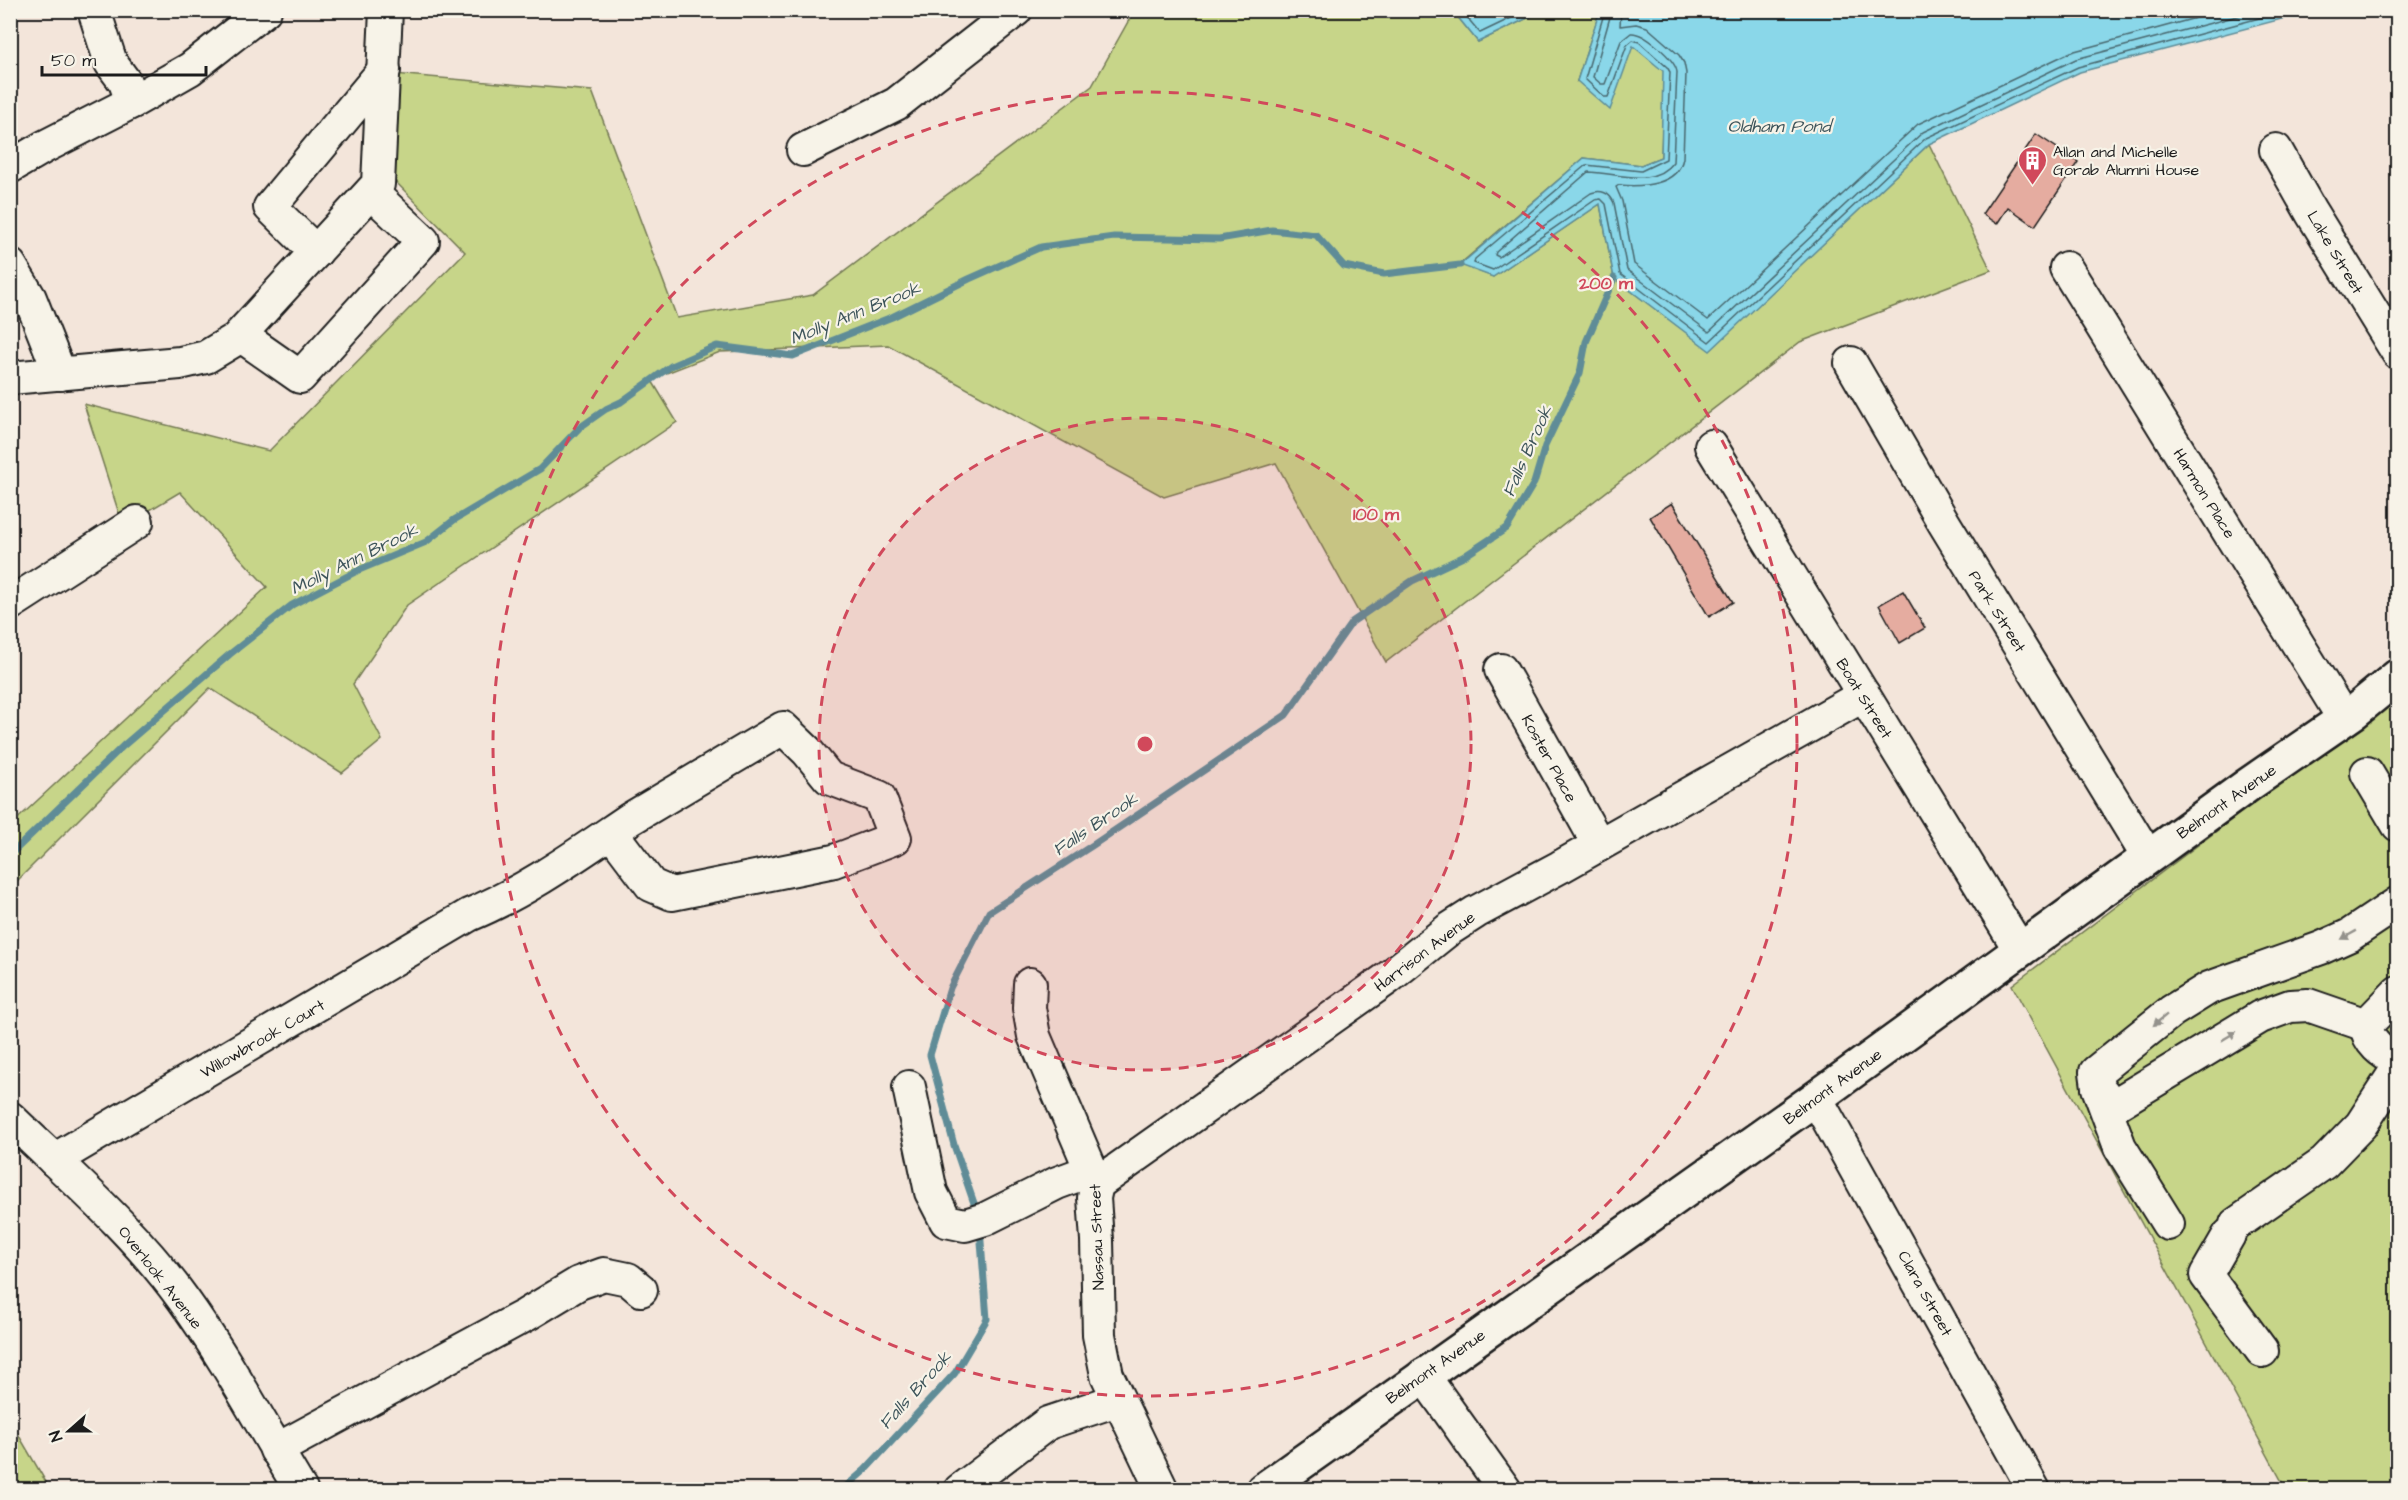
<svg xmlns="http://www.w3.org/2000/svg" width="2408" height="1500" font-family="'Architects Daughter',sans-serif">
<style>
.green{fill:#c7d589;stroke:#727852;stroke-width:1.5}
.water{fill:#8ad7e9;stroke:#5e8c97;stroke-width:1.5}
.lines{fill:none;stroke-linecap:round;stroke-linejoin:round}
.shore{stroke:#48676e;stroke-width:1.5}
.stream{stroke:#5e8c97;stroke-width:7}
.building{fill:#e5aca0;stroke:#1c1c1c;stroke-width:1.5}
.minor-casing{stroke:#1c1c1c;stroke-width:36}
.major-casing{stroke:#1c1c1c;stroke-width:38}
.minor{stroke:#f7f3e8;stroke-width:32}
.major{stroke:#f7f3e8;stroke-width:33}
.oneway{fill:#94928c}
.ring{fill:none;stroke:#d1495b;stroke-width:3;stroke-dasharray:10 8}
.labels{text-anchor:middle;stroke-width:4.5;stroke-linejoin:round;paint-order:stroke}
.poi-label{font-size:16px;fill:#1c1c1c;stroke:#f7f3e8;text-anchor:start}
.street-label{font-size:16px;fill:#1c1c1c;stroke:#f7f3e8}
.water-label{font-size:18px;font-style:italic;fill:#3d545a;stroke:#f7f3e8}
.centre{fill:#d1495b;stroke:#f7f3e8;stroke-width:3}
.ring-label{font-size:18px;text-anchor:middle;font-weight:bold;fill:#d1495b;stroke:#f7f3e8;stroke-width:4.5;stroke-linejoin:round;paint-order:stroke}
</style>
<rect width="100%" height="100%" fill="#f3e5da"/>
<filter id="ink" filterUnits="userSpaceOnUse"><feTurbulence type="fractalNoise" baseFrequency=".0167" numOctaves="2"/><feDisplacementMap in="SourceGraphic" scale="12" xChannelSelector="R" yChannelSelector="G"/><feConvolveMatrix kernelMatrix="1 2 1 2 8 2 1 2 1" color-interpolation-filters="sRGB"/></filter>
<g filter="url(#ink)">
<g class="green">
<path d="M1134 11H1453L1478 42 1542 11H1600L1577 81 1633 45 1664 71 1661 157 1641 165 1584 158 1460 264 1493 277 1600 204 1614 278 1710 350 1929 144 1991 270 1800 342 1386 662 1276 463 1164 497 888 345 720 352 651 379 677 422 407 605 353 684 382 740 342 773 210 688 11 887V825L267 587 180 492 123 526 84 404 269 451 465 252 386 172 394 74 592 91 677 318 813 295 1092 86Z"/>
<path d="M2397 695V1489H2286L2012 985Z"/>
<path d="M11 1422 50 1489H11Z"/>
</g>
<g class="water">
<path d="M1600 10H2312V11L2080 72 1929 144 1710 351 1614 278 1600 204 1493 277 1460 265 1584 158 1641 165 1661 157 1663 71 1633 46 1610 110 1577 81Z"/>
<path d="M1453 11H1542L1478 42Z"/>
</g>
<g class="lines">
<g class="shore">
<path d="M1461 10 1480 33 1528 10"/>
<path d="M1605 10 1585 79 1604 97H1608L1627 45 1633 40 1639 42 1667 67 1670 72 1666 159 1641 171 1586 165 1475 259 1474 263 1493 270 1595 200 1601 199 1606 204 1620 274 1709 342 1926 138 2078 67 2289 10"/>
<path d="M1612 10 1593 77 1601 84H1605L1621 41 1631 33C1644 32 1675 59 1677 72L1673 162C1653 189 1615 172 1588 172L1496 252 1495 255 1499 257 1591 193C1601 189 1610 193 1614 203L1627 270 1709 332 1923 132 2076 59 2260 10"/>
<path d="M1621 10 1620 26 1636 24 1647 27 1679 55 1684 63 1686 73 1683 158C1678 186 1641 187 1619 185L1616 187 1622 201 1634 264 1708 320 1918 124 2071 52 2225 10"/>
</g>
<g class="stream">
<path d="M10 855 123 746 230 654 292 605 359 570 426 542 454 520 540 469 579 428 606 409 621 402 671 366 717 346 793 356 892 317 969 279 1041 247 1114 237 1219 239 1272 230 1316 235 1344 266 1384 274 1460 265"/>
<path d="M977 1212 954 1145 930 1055 950 988 989 912 1093 845 1286 715 1352 622 1412 581 1463 557 1507 528 1534 483 1545 446 1580 373 1586 342 1614 278"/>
<path d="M842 1490 865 1470 955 1373 987 1319 980 1229"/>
</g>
</g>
<g class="building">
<path d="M2036 134 2078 162 2035 226 2008 207 1997 224 1982 214Z"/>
<path d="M1672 503 1733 602 1709 617 1650 517Z"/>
<path d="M1903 591 1925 628 1900 643 1879 605Z"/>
</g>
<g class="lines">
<defs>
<g id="minor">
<path d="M94 10 111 63 125 82 132 102 190 69 265 10"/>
<path d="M803 150 896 104 1016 10"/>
<path d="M2276 150 2311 212 2398 353"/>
<path d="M10 167 44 147 132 102"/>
<path d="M316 252 270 207 384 70"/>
<path d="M10 265 30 298 60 374"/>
<path d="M2066 268 2344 719"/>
<path d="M240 335 300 377 423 241 371 192"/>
<path d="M1851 363 1944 523 2148 857"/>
<path d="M10 378 180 363 206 357 236 339 378 184 386 10"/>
<path d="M1711 446 2020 950"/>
<path d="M10 604 137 522"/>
<path d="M1501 670 1599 845"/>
<path d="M2367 773 2398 825"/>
<path d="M1030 984 1029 1008 1034 1036 1097 1184 1094 1198 1097 1240 1099 1335 1107 1375 1162 1490"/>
<path d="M2398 992 2366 1025C2368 1043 2382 1053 2398 1061"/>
<path d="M2366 1025 2308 1005 2290 1006 2260 1017 2113 1106 2098 1087 2096 1072 2172 1011 2209 988 2321 948 2350 935 2398 903"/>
<path d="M909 1087 931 1192 946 1221 965 1225 985 1219 1057 1183 1092 1170"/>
<path d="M2098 1088 2120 1147 2168 1224"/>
<path d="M1816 1098 2034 1490"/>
<path d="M10 1118C70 1176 135 1232 183 1299 227 1360 262 1426 301 1490"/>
<path d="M54 1160 469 915C527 891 578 854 630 819L783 728 807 751 829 778 879 797 895 838 834 861 672 894 651 885 611 832"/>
<path d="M1097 1184 1388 978 1448 930 1476 912 1560 867 1864 695"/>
<path d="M2236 1224 2324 1163 2361 1125 2398 1068"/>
<path d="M2229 1235 2206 1275 2262 1351"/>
<path d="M1423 1375 1505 1490"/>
<path d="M276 1450 526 1315 579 1283 604 1274 628 1279 641 1290"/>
<path d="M960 1490 1048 1423 1117 1400"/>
</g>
<path id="major" d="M1263 1490 1816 1098 2248 785 2354 712 2398 676"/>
</defs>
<use href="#minor" class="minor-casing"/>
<use href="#major" class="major-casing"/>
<use href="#minor" class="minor"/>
<use href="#major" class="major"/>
</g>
<defs><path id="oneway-solid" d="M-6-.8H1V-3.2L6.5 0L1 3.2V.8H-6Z" transform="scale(1.5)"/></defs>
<g class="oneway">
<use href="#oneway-solid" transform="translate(2349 935) rotate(151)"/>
<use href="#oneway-solid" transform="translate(2160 1020) rotate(141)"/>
<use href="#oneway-solid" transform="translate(2229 1036) rotate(-31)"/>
</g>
</g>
<circle cx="1145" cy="744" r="326" fill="#d1495b" fill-opacity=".12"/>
<g class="ring">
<circle cx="1145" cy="744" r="326"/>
<circle cx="1145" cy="744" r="652"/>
</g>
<defs>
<symbol id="building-pin" viewBox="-11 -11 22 30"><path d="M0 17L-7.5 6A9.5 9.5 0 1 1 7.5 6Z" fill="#d1495b" stroke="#f7f3e8"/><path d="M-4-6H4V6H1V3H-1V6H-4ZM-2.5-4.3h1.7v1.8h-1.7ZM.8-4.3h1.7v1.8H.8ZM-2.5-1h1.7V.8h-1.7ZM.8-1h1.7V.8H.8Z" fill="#fff"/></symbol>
</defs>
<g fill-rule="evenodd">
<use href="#building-pin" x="2016" y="144" width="33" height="45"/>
</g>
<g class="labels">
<g class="poi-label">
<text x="2053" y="157">Allan and Michelle<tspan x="2053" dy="18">Gorab Alumni House</tspan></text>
</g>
<g class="street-label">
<text transform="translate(2336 252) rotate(59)" y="6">Lake Street</text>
<text transform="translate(2205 493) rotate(58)" y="6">Harmon Place</text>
<text transform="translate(1998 611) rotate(58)" y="6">Park Street</text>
<text transform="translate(1865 698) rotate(58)" y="6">Boat Street</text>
<text transform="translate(1550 758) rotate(61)" y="6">Koster Place</text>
<text transform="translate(2226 801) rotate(-35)" y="6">Belmont Avenue</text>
<text transform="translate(1424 951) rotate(-37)" y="6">Harrison Avenue</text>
<text transform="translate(262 1038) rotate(-30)" y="6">Willowbrook Court</text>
<text transform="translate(1832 1086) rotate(-36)" y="6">Belmont Avenue</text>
<text transform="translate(1096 1237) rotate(-92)" y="6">Nassau Street</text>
<text transform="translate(161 1277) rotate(52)" y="6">Overlook Avenue</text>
<text transform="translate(1926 1293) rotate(61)" y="6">Clara Street</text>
<text transform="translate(1435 1366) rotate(-35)" y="6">Belmont Avenue</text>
</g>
<g class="water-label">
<text x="1779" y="132">Oldham Pond</text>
<text transform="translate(855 313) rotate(-22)" y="6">Molly Ann Brook</text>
<text transform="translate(1527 451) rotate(-66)" y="6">Falls Brook</text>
<text transform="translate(354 559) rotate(-26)" y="6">Molly Ann Brook</text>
<text transform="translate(1095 824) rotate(-34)" y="6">Falls Brook</text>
<text transform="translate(915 1390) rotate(-48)" y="6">Falls Brook</text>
</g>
</g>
<circle cx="1145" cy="744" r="9" class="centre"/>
<g class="ring-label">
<text x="1606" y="289">200 m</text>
<text x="1376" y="520">100 m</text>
</g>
<rect width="2408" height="1500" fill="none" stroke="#f7f3e8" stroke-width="36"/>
<rect x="18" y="18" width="2372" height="1464" fill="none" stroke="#1c1c1c" stroke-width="2" filter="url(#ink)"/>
<g transform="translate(69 1431) rotate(249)" stroke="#f7f3e8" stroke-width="4.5" paint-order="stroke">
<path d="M0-4.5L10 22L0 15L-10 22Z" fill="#1c1c1c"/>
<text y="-9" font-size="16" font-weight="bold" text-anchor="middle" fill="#1c1c1c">N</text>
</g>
<path d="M42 66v9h164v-9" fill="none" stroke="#1c1c1c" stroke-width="3"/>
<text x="51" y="66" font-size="18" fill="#1c1c1c" stroke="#f7f3e8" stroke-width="4.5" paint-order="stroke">50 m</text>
</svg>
